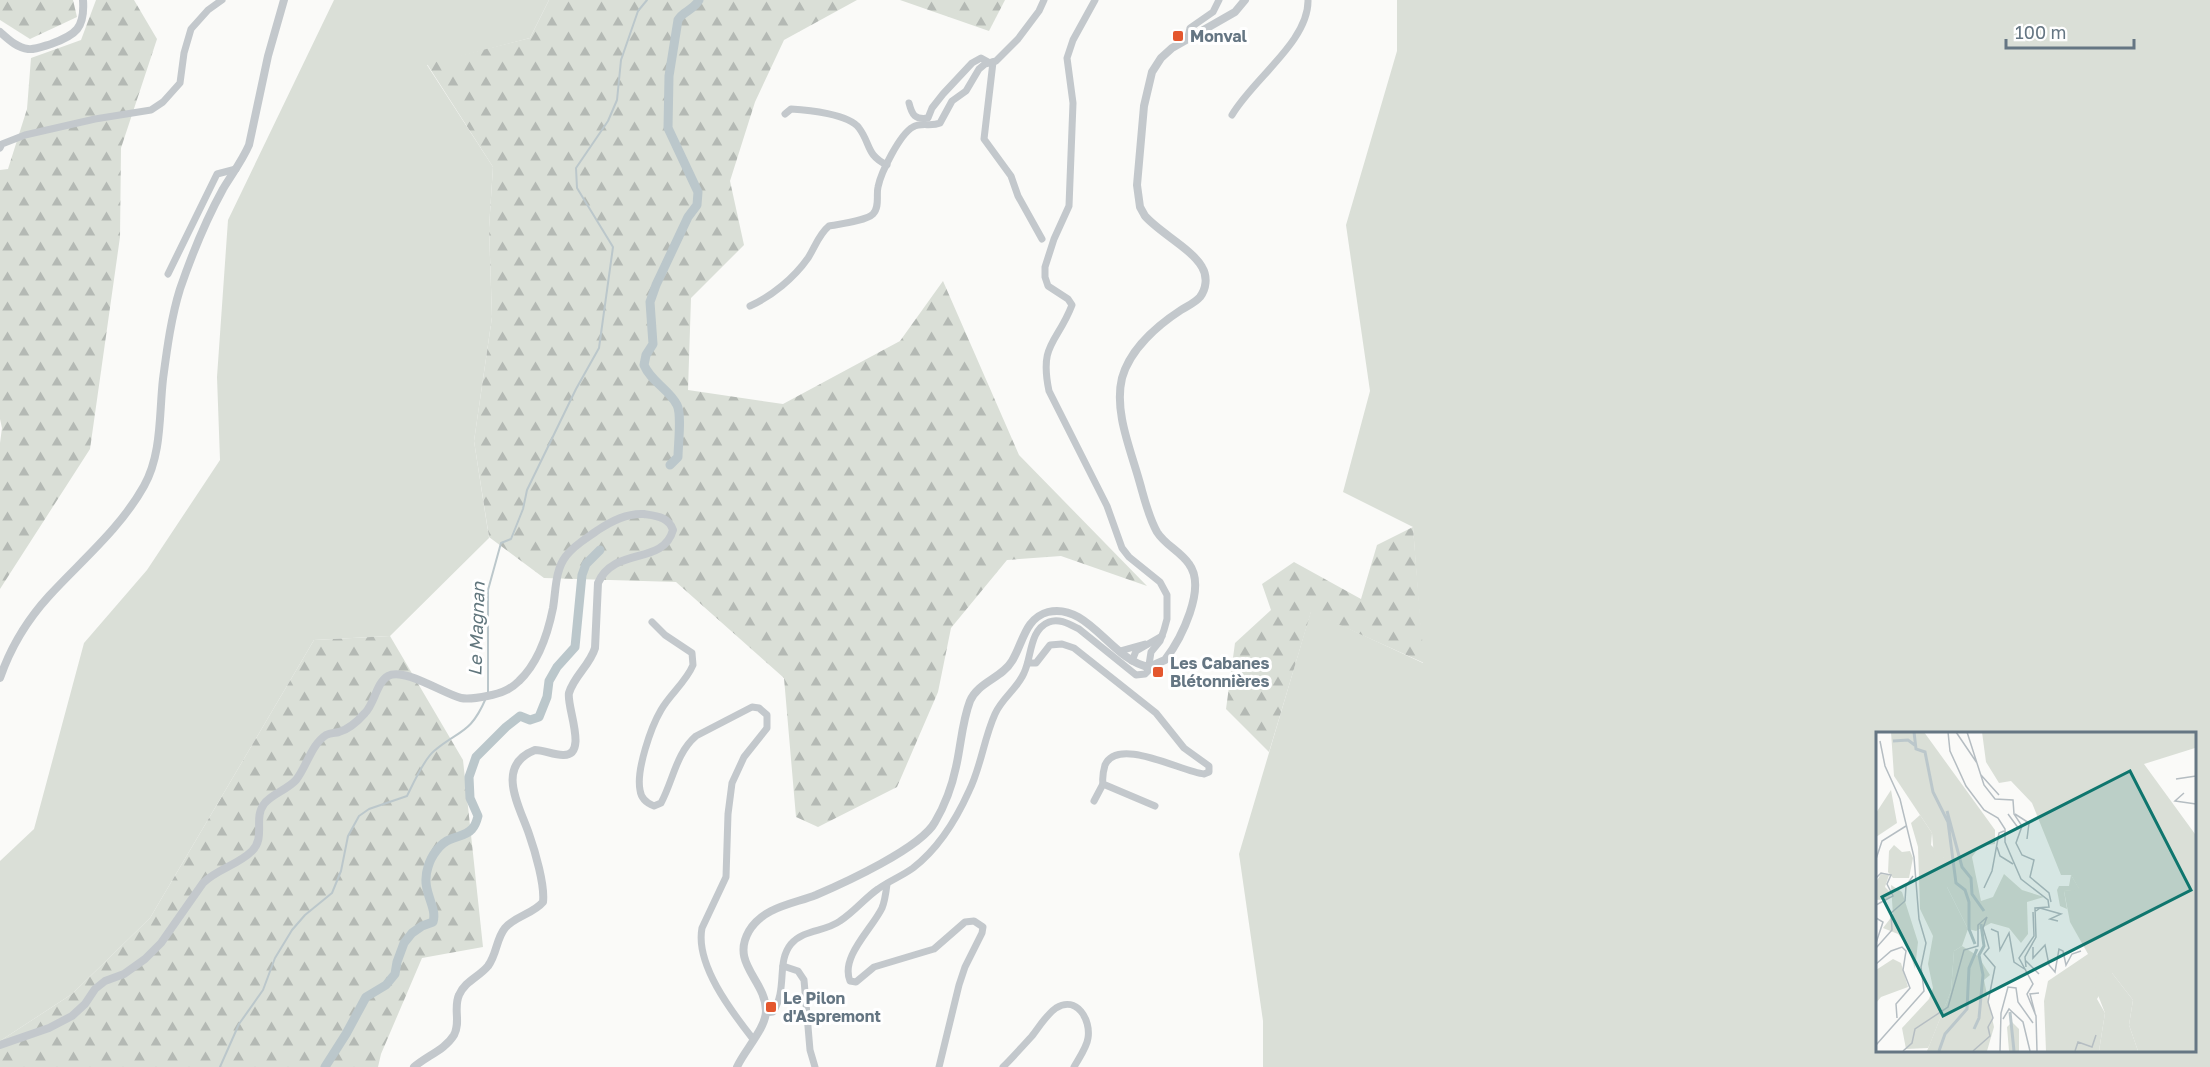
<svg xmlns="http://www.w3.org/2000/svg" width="2210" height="1067" font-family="'Golos Text',sans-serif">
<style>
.green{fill:#dadfd7;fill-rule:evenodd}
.forest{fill:url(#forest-firs)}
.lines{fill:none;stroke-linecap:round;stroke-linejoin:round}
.stream{stroke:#bbc7cb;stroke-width:2}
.canal{stroke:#bbc7cb;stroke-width:9}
.minor{stroke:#c3c8cc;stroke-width:7}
.tertiary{stroke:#c3c8cc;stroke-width:8}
.poi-dot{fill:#e4572e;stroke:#fff;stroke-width:2}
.labels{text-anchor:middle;stroke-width:6;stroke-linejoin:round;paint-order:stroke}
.poi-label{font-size:16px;font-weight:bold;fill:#657683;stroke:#fff;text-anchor:start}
.water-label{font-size:18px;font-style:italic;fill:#60757c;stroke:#fff}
.inset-river{fill:none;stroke:#bbc7cb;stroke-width:3}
.inset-road{fill:none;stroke:#b5bdc2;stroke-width:1.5}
.view{fill:#0f766e;fill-opacity:0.15;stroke:#0f766e;stroke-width:3}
.inset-edge{fill:none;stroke:#657683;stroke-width:3}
</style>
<defs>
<pattern id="forest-firs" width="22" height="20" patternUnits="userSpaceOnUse" patternTransform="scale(1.5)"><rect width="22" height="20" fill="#dadfd7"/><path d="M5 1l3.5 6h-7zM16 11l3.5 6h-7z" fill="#b4b9b4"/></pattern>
</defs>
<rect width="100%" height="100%" fill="#fafaf8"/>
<g class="green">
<path d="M334 0H549L530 38 427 65 493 167 489 228 492 317 474 441 489 538 390 636 314 640 150 918 72 994 0 1041V861L34 829 84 643 147 570 220 460 217 377 228 220Z"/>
<path d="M1397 0H2210V1067H1263V1021L1239 854 1311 611 1423 663 1413 527 1343 492 1370 391 1346 225 1397 51ZM1877 734H2194V1050H1877Z"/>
</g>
<g class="forest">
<path d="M0 0H73L77 17 30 39 0 20Z"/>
<path d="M96 0H134L157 39 121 148 120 237 90 449 0 589V443L2 428 0 419V170L8 169 27 109 31 58 81 40Z"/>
<path d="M549 0H857L784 40 755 102 730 181 744 245 691 298 688 390 783 404 900 341 943 281 1019 455 1147 586 1061 556 1007 560 951 628 938 692 897 787 818 827 796 817 784 678 676 582 544 578 489 537 474 441 492 317 489 228 493 167 427 64 530 38Z"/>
<path d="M900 0H1005L989 31Z"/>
<path d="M1413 527 1424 663 1311 612 1269 752 1226 709 1235 643 1271 610 1262 584 1294 562 1361 599 1377 545Z"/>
<path d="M390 636 463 760 483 947 422 958 381 1054 378 1067H0V1041L72 994 150 918 314 640Z"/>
</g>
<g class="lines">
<g class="stream">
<path d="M488 693V590L501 543 511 539 523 509 527 490 576 389 599 348 613 247 577 188 576 168 608 121 617 100 621 60 638 11 647 0"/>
<path d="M220 1067 239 1024 263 990 275 958 292 930 305 915 332 893 341 871 348 836 359 816 369 809 407 796C413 784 424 759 434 751 460 729 470 735 486 698"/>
</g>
<g class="canal">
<path d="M670 465 678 457C678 445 682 414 677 405 669 389 651 382 644 365L646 355 653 344 650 302 656 285 688 217 697 205 698 192 668 128 669 76 678 20C683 11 694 10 699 0"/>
<path d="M325 1067 346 1034 366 997 386 985 395 974 397 962 404 943 412 933 422 926 433 922C438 906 420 891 428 867 431 856 440 843 451 839 458 836 467 835 472 829 475 826 477 820 478 816L470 798 469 777 476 757 506 727 520 716 530 720 539 717 547 697 549 681 557 667 575 647 582 575 586 564 600 550"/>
</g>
<g class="minor">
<path d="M1188 37 1190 28 1213 12 1219 0"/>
<path d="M993 62 984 139 1011 176 1018 196 1042 239"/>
<path d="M909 103C912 115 915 120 928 118L932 108 943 94 972 63 981 58 990 63"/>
<path d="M785 114 791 109C808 110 849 114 859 128 871 144 866 155 887 165"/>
<path d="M1232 115C1253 79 1309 41 1308 0"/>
<path d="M0 148 2 144 25 135 95 119 151 110 163 102 180 83 184 53 191 29 208 10 222 0"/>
<path d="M168 274 217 174 236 169"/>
<path d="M750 306C772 296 794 278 808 258 815 247 819 234 829 226 839 224 866 221 873 214 880 207 876 195 878 187 881 172 900 134 913 127 921 122 931 127 940 123L952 101 966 91 979 69 985 64 996 61 1018 39 1039 11 1044 0"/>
<path d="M652 622 665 635 692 653 693 665C686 682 670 694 661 710 651 727 636 770 640 790 641 798 646 803 654 806L661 803C673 781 676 753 696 736L752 707 759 708 767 715V728L744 757 732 783 728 814 726 877 702 928C695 964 731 1011 753 1039"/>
<path d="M1120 651 1145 644"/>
<path d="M1132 661 1136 651 1162 636"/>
<path d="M1028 663H1036L1050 645 1062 644 1074 648 1156 713 1184 748 1209 766V772L1204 774C1182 772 1118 736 1105 765 1103 772 1102 777 1103 784L1155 806"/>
<path d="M1094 801 1103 784"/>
<path d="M887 884C886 892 885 901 882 908 872 929 840 957 850 981L856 982 874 967 934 949 965 922 974 921 983 927 982 933 965 967 959 985 939 1067"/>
<path d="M783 966 798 971 804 980 810 1050 815 1067"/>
<path d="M766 1013 773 1012C788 989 776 962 791 944 804 929 825 932 840 921 854 912 865 898 878 889 889 881 902 876 913 868 939 848 956 820 969 791 981 767 984 738 995 714 1002 698 1017 689 1024 673 1032 657 1029 630 1049 622 1059 618 1069 624 1079 629L1136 675 1145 674 1148 671 1151 652 1160 641 1164 630 1167 619V595L1160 582 1129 557 1122 548 1107 506 1049 391C1039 343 1057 344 1072 305L1068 299 1048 286 1045 277V267L1054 239 1069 206 1073 103 1067 58 1073 40 1095 0"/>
<path d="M1003 1067C1013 1057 1022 1047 1032 1036 1039 1027 1046 1015 1056 1008 1077 995 1091 1020 1088 1038 1087 1047 1079 1058 1074 1067"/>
</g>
<g class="tertiary">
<path d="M0 32C8 39 17 48 28 49 35 50 44 46 51 44 76 35 85 28 83 0"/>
<path d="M0 678C10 649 28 619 49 596 81 561 120 529 144 486 162 454 159 414 163 379 167 349 171 318 180 289 191 257 207 218 223 189 232 174 242 161 249 145L268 56 284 0"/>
<path d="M0 1045 49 1028 72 1016 85 1004 95 989 105 981 124 974 145 959 161 943 203 883C217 869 238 865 252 851 266 837 253 819 264 804 271 794 287 790 296 780 307 766 311 745 326 735 330 733 335 733 339 732 349 729 358 721 365 713 375 703 376 683 388 676 404 667 444 694 461 698 470 700 482 697 492 695 503 693 511 689 519 681 538 663 548 633 553 608 556 590 555 570 566 556 574 545 587 538 598 530 612 521 627 513 644 514 657 516 669 517 673 530 663 566 614 546 598 583L595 648C590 665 574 676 569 693 566 706 589 756 563 755 553 755 544 750 535 750 494 766 520 807 529 834 535 851 545 885 543 902 533 914 515 916 505 928 496 939 497 954 488 966 479 977 465 981 459 995 453 1008 461 1022 454 1035 445 1050 426 1056 414 1067"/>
<path d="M737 1067C744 1051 766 1028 766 1011 766 980 730 964 749 931 763 907 793 904 816 895 844 883 921 848 935 822 945 805 952 786 956 767 961 745 962 722 970 701 978 682 1002 678 1012 661 1023 643 1025 618 1048 612 1088 602 1112 661 1149 667L1165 660C1181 639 1207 588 1189 564 1180 551 1165 545 1157 532 1148 516 1144 497 1139 480 1130 448 1114 411 1122 378 1130 349 1158 325 1181 310 1187 306 1195 303 1200 297 1206 289 1208 277 1202 267 1192 249 1160 233 1145 216L1140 207 1137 185 1144 106 1152 72 1161 58 1172 48 1235 12 1245 0"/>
</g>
</g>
<g class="poi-dot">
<rect x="1172" y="30" width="12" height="12" rx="3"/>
<rect x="1152" y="666" width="12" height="12" rx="3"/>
<rect x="765" y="1001" width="12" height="12" rx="3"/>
</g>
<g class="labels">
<g class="poi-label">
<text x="1190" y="42">Monval</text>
<text x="1170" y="669">Les Cabanes<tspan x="1170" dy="18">Blétonnières</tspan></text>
<text x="783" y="1004">Le Pilon<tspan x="783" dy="18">d'Aspremont</tspan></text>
</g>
<g class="water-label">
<text transform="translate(477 629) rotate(-88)" y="6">Le Magnan</text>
</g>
</g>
<g transform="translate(1876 732)">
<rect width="320" height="320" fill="#fafaf8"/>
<path d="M106 0H319V16L268 32 319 102V319H262L253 293 257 268 236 241 221 267 229 281 223 319H170L168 269 172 249 212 222 194 190 188 159 203 157 195 143H185L156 71 135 49 123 51 110 30ZM44 83 56 101 55 113 68 126 71 155 92 197 86 214 78 219 75 259 54 312 52 316 30 317 26 296 53 267 57 256 52 232 57 204 44 177 42 115 35 91Z" fill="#dadfd7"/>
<path d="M15 0H48L119 98V112L104 114 96 125 105 169 117 165 128 142 146 158 168 165 151 170 152 202 145 211 133 196 115 191 100 199 92 197 71 155 58 148 68 139V126L58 124 56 101 18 44ZM15 58 21 91 0 105V81ZM18 113 26 120 34 119 37 126 33 146H17L12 140 13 119ZM5 142 13 143 9 155 16 162 12 167 0 168V150ZM195 143 204 158 188 159 191 177 184 174 181 158 183 154H193ZM15 153 26 160 42 210 39 237 31 213 22 202 7 196 17 183ZM86 214 102 224 114 243 108 248 118 295 111 319H51L75 259 78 219ZM17 227 25 231 32 255 5 265 0 271V238ZM222 238 236 241 257 268 253 293 262 319H223L229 281 218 253ZM136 290 143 297V319H133L131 295Z" fill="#dadfd7"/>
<path class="inset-river" d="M38 0 40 17 49 20 57 60 72 90 80 151 89 158 93 170V197L99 212M17 9 32 8 40 14M71 79 86 135 95 146 96 162 108 179M134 280 138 319M98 297 103 286 107 243 103 223 108 214 105 192M63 319 69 302 91 277 93 236 101 217"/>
<path class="inset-road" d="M72 0 74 19 90 54 108 78 122 86 129 97V110L145 147 172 168 173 175 159 176 160 205 149 225 150 235M80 0 101 31M91 0 108 53 119 67 137 68 138 82 146 94 140 111 146 123 158 128 154 145 173 161 175 170M105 43 123 63M300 47 320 44M308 61 299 69 320 72M132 82 143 97M139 82 153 91 151 107M121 115 124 124 137 132M0 127 6 109 30 94M0 146 5 141 15 143 11 152 17 164 0 173M108 156 116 139 123 101 128 99M160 179 164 176 185 182 174 187 182 189M157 180 158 204 143 226 157 252 151 262 160 284 161 319M0 186 7 190 0 211M115 197 122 200 124 218 133 201 138 230 150 238M157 215V226L169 213 173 233 179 240 183 217 187 219 190 233 196 222 205 219M0 216 16 198 15 181 29 169 30 154 37 144M149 228 163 242M0 232 15 219 26 215 30 219 27 238 34 256 20 272 21 286M159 281 154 262 163 261M127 287 133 277 147 290 154 319M0 313 48 259 45 235 50 211 43 187 38 125 24 67 9 34 4 9M27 319 36 311 39 297 72 275 88 218 102 214V193L111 185 107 196 113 216 108 222 119 235 112 270 117 286 112 295 114 304 97 319M124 319 125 281 132 255 140 256 142 270 157 291M199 319 202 310 216 315 220 303"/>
<path class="view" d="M254 39 315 158 67 284 6 165Z"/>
<rect width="320" height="320" class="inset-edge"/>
</g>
<path d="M2006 39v9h128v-9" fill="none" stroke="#657683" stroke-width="3"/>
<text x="2015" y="39" font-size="18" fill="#657683" stroke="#ffffff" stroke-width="4.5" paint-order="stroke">100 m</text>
</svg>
